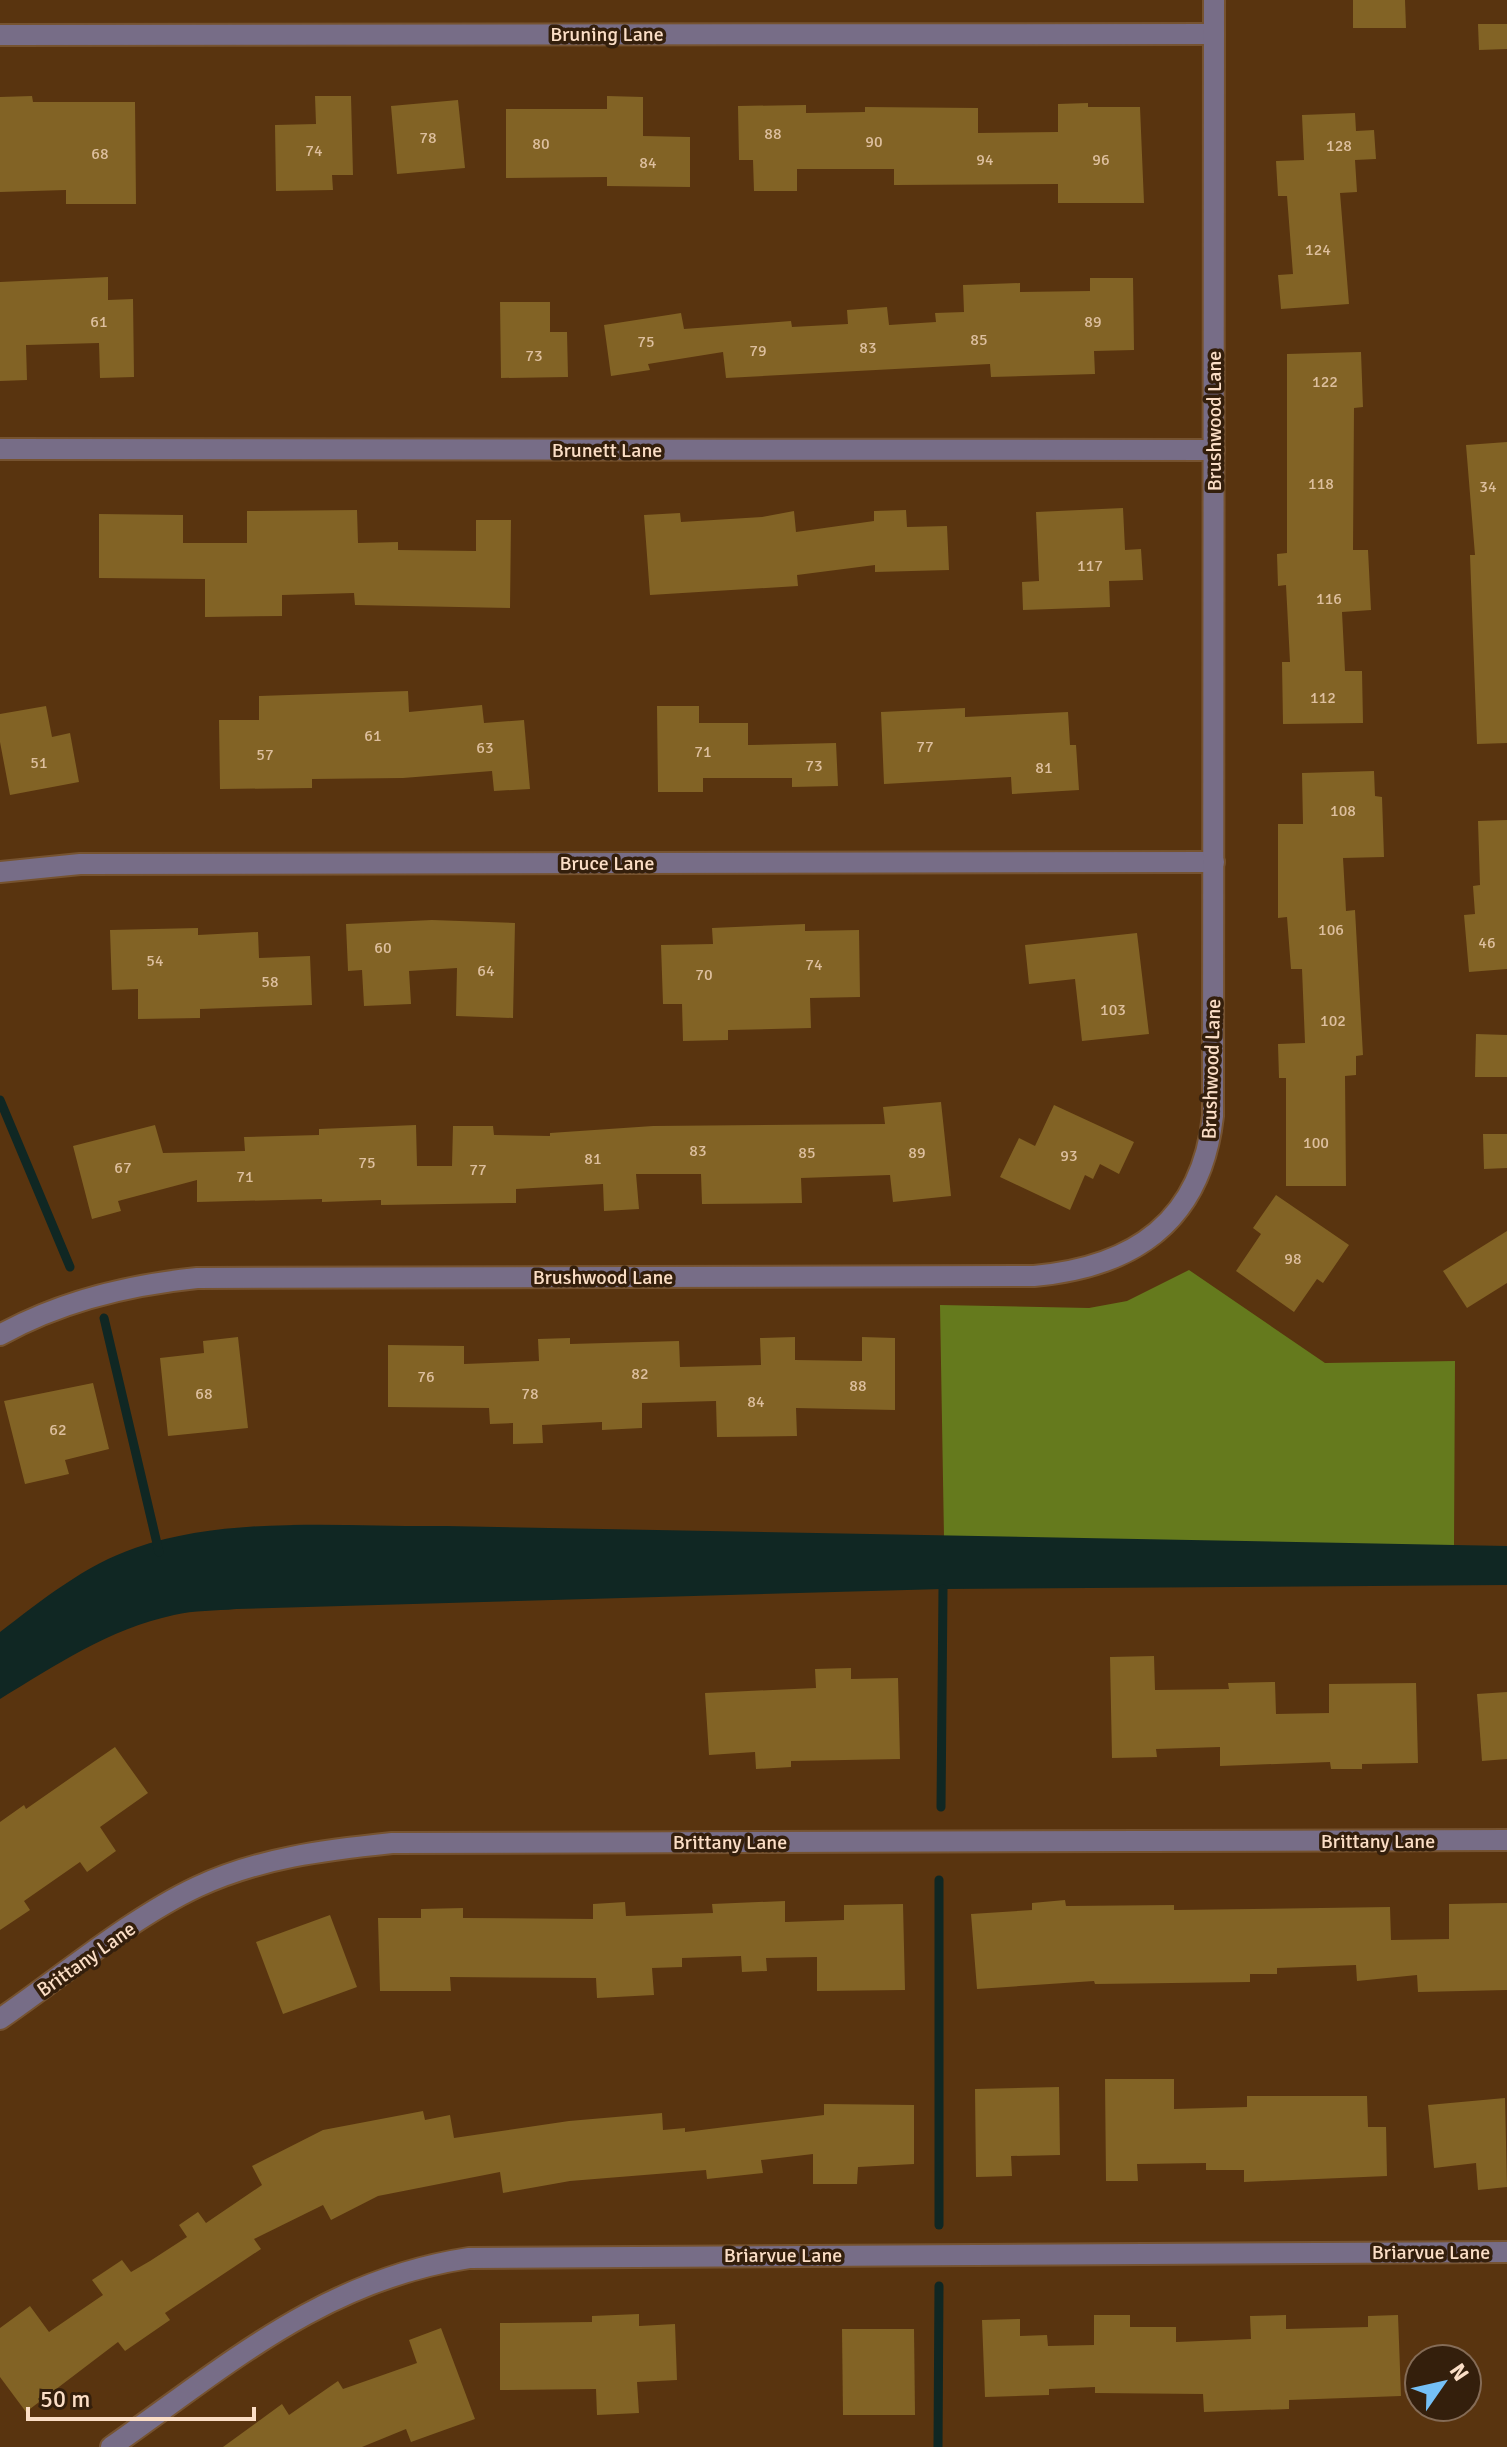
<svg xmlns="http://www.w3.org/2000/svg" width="1507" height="2447" font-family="Signika,sans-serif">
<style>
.forest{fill:#657a1d}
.water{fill:#102723}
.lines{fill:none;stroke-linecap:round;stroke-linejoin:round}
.stream{stroke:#102723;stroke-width:9}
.building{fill:#826325}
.street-casing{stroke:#765330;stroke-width:24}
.street{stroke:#776d87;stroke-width:20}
.labels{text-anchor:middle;stroke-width:7;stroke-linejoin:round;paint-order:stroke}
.number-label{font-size:16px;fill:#ddbf9e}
.street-label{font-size:20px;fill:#fbdec6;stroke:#341f0c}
</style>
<rect width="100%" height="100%" fill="#59340f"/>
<path class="forest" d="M1189 1270 1325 1363 1455 1361 1454 1546 944 1537 940 1305 1089 1308 1127 1301Z"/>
<path class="water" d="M446 1526 1507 1546V1585L943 1589 236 1609C216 1611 194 1610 174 1615 109 1629 56 1665 0 1699V1632C42 1600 85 1565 135 1548 231 1515 346 1527 446 1526Z"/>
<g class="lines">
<g class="stream">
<path d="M0 1100 70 1267"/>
<path d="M104 1318 159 1552"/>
<path d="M941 1807 943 1589"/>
<path d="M939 2225V1880"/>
<path d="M938 2447 939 2286"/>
</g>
</g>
<g class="building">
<path d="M1353 0H1405L1406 28H1353Z"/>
<path d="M1478 24H1507V49L1479 50Z"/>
<path d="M32 96 33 102H135L136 204H66V190L0 192V97Z"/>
<path d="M315 96H351L353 175H332L333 190 276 191 275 125 316 124Z"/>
<path d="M607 96 643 97V136L690 137V187L607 186V177L506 178V109H607Z"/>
<path d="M458 100 465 168 397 174 391 106Z"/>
<path d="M1088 103V107H1140L1144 203H1058V184L894 185V169H797V191H754L753 160H739L738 106 806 105V113L865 112V107L978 108V133L1058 132V104Z"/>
<path d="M1355 113 1356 131 1374 130 1376 159 1355 160 1357 192 1340 193 1349 304 1281 309 1278 275 1293 274 1287 196H1278L1276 161 1304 160 1302 115Z"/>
<path d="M108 277V300L133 299 134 377 100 378 99 343 26 345 27 380 0 381V282Z"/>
<path d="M1090 278H1133L1134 350 1094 351 1095 374 991 377 990 364 726 378 723 352 648 364 650 370 611 376 604 325 681 313 684 329 791 321 792 327 848 324 847 310 887 307 889 325 936 322 935 313 964 312 963 285 1020 283V292L1090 291Z"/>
<path d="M500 302H550V332H567L568 377 501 378Z"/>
<path d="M1361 352 1363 407 1354 408 1353 550H1368L1371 610 1342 612 1345 671H1362L1363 723 1283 724 1282 662H1290L1286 585 1278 586 1277 554 1287 553V354Z"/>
<path d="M1507 442V743L1477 744 1470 555H1475L1466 445Z"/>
<path d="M1123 508 1125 550 1141 549 1143 580 1109 581 1110 607 1023 610 1022 582 1039 581 1036 512Z"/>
<path d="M357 510 358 543 398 542V550L476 551V520H511L510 608 355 605 354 593 282 595V616L205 617V579L99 578V514L183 515V543H247V511Z"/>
<path d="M906 510 907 527 947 526 949 570 875 572V565L797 575 798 586 650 595 644 515 680 513 681 522 762 517 794 511 796 532 874 521V511Z"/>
<path d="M408 691 409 712 482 705 484 723 524 720 530 789 494 791 492 771 403 778 312 779V788L220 789 219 720H259V696Z"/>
<path d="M46 706 52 737 70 733 79 782 10 795 0 742V714Z"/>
<path d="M657 706H699V723H748V745L836 743 838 786 792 787V778H703V792H658Z"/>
<path d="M965 708V717L1068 712 1070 745H1076L1079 790 1012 794 1011 777 884 784 881 712Z"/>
<path d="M1374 771 1375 796 1382 797 1384 857 1343 858 1346 911 1355 910 1363 1055 1356 1056V1075L1345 1076 1346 1186H1286V1078H1279L1278 1044 1305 1043 1302 969H1291L1287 917 1278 918V824H1303L1302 773Z"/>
<path d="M1507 820V969L1469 972 1464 915 1475 914 1473 886 1480 885 1478 821Z"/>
<path d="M432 920 515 923 513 1018 456 1016 457 968 409 971 411 1004 364 1006 362 970 348 971 346 924Z"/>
<path d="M805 924V931L859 930 860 997 810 998 811 1028 728 1030V1040L683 1041 682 1004H663L661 945 713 944 712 928Z"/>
<path d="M198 928V935L258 932 259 958 310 956 312 1005 200 1009V1018L138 1019V989L112 990 110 930Z"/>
<path d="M1137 933 1149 1034 1082 1041 1075 979 1029 984 1025 945Z"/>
<path d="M1476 1034 1507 1035V1077H1475Z"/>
<path d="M941 1102 951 1196 893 1202 890 1175 801 1178 802 1203 702 1204 701 1174H636L639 1209 604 1211 603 1184 516 1189V1203L381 1205V1200L322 1202V1199L197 1202V1180L118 1201 121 1211 92 1219 73 1146 155 1125 163 1153 245 1151 244 1137 319 1135V1129L416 1125 417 1166H452L453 1126H493L494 1135 550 1136V1133L653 1126 885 1124 883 1107Z"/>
<path d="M1054 1105 1134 1142 1119 1174 1100 1164 1093 1179 1085 1175 1070 1210 1000 1177 1019 1138 1035 1146Z"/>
<path d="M1483 1134H1507V1168L1484 1169Z"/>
<path d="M1276 1195 1349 1245 1323 1283 1317 1279 1294 1312 1236 1271 1261 1234 1253 1228Z"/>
<path d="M1507 1231V1283L1467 1308 1443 1271Z"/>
<path d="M238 1337 248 1428 168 1436 160 1358 204 1353 203 1341Z"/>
<path d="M795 1337V1360L862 1361V1337L895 1338V1410L796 1408 797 1436 717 1437 716 1401 642 1403V1428L602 1430V1422L542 1425 543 1443 513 1444V1423L490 1424 489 1408 388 1407V1345L464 1346V1364L539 1361 538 1339 570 1338V1344L679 1341 680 1367 761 1365 760 1338Z"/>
<path d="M93 1383 109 1449 65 1460 69 1474 25 1484 4 1401Z"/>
<path d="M1154 1656 1155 1690 1229 1689 1228 1683 1275 1682 1276 1714 1329 1713V1684L1416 1683 1418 1763 1362 1764V1769H1331L1330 1762 1220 1766V1747L1156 1749 1157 1757 1112 1758 1110 1657Z"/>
<path d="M851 1668V1679L898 1678 900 1759 791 1761V1767L756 1769 755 1752 709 1755 705 1693 816 1688 815 1669Z"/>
<path d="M1507 1692V1759L1482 1761 1477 1694Z"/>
<path d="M115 1747 148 1793 100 1827 116 1851 87 1872 80 1862 24 1901 30 1910 0 1930V1822L24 1805 26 1809Z"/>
<path d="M1065 1900 1066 1906 1174 1905V1910L1390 1907 1391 1940 1449 1939V1904L1507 1903V1990L1418 1992 1417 1975 1357 1981 1356 1965 1277 1968V1974H1250V1982L1095 1984 1094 1981 977 1989 971 1914 1032 1910V1903Z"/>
<path d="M785 1901V1922L844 1920V1905L903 1904 905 1990 817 1991V1957L766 1958 767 1971 742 1972 741 1956 682 1958V1967L652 1968 654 1995 597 1998 596 1978 450 1977 451 1991H380L378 1918H421V1909L463 1908V1918L593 1919V1904L625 1902 626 1916 713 1913 712 1904Z"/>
<path d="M330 1915 357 1987 283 2014 256 1942Z"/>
<path d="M1105 2079H1174V2109L1247 2107V2096H1367L1368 2127H1386L1387 2176 1244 2182V2170H1206V2163L1137 2164 1138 2181H1106Z"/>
<path d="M1059 2087 1060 2155 1011 2156 1012 2176 976 2177 975 2089Z"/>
<path d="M1505 2098 1507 2187 1478 2190 1476 2163 1434 2168 1428 2105Z"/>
<path d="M824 2104 914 2105V2164L858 2167 857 2184H813V2154L761 2160 763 2173 707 2179 706 2170 570 2181 503 2193 500 2172 378 2196 331 2220 323 2205 254 2239 261 2249 165 2313 170 2320 125 2351 118 2342 26 2412 0 2377V2328L30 2306 49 2332 103 2295 92 2280 122 2260 131 2272 150 2261 187 2237 179 2225 198 2212 206 2223 262 2185 252 2166 323 2130 423 2111 425 2120 450 2115 454 2138 569 2121 662 2113 663 2130 685 2128V2132L824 2115Z"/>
<path d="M639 2314V2326L675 2324 677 2380 637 2382 639 2413 597 2415 596 2389 500 2390V2323L592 2322V2316Z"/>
<path d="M1094 2315H1130V2327H1176V2342L1251 2339 1250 2316 1286 2315V2329L1368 2327V2316L1398 2315 1401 2396 1289 2400V2409L1204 2412 1203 2394 1095 2393V2387L1049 2389V2395L985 2397 982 2320 1020 2319V2336L1047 2335 1048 2346 1094 2345Z"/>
<path d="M441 2328 475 2419 411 2442 406 2429 362 2447H223L282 2404 289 2415 338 2381 343 2389 417 2363 409 2340Z"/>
<path d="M842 2329H914L915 2415H843Z"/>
</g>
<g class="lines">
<defs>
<g id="street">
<path d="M0 35 1214 34"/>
<path d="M0 449 1214 450"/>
<path d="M0 872 80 864 1214 862"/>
<path d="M0 1335C61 1301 128 1285 197 1278L1034 1276C1135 1267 1201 1221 1213 1116L1214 0"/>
<path d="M0 2019C61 1977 131 1918 197 1887 259 1858 325 1850 392 1843L1507 1840"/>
<path d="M111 2447C228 2365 323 2280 469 2258L1507 2252"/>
</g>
</defs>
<use href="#street" class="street-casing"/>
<use href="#street" class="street"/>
</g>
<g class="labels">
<g class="number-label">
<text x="773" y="139">88</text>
<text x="428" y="143">78</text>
<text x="874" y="147">90</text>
<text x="541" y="149">80</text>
<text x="1339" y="151">128</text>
<text x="314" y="156">74</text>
<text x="100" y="159">68</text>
<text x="985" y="165">94</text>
<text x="1101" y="165">96</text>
<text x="648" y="168">84</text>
<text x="1318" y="255">124</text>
<text x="99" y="327">61</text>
<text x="1093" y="327">89</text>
<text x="979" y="345">85</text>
<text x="646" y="347">75</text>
<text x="868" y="353">83</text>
<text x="758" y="356">79</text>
<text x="534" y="361">73</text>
<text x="1325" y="387">122</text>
<text x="1321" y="489">118</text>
<text x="1488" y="492">34</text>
<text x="1090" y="571">117</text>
<text x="1329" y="604">116</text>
<text x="1323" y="703">112</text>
<text x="373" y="741">61</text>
<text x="925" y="752">77</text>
<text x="485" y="753">63</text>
<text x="703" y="757">71</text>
<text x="265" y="760">57</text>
<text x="39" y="768">51</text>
<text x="814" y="771">73</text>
<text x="1044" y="773">81</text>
<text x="1343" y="816">108</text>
<text x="1331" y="935">106</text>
<text x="1487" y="948">46</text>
<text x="383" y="953">60</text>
<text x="155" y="966">54</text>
<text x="814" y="970">74</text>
<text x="486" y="976">64</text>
<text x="704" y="980">70</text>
<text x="270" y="987">58</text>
<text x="1113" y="1015">103</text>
<text x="1333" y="1026">102</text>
<text x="1316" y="1148">100</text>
<text x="698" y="1156">83</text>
<text x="807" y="1158">85</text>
<text x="917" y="1158">89</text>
<text x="1069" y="1161">93</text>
<text x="593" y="1164">81</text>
<text x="367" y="1168">75</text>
<text x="123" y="1173">67</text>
<text x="478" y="1175">77</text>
<text x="245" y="1182">71</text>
<text x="1293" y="1264">98</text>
<text x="640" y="1379">82</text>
<text x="426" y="1382">76</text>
<text x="858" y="1391">88</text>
<text x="204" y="1399">68</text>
<text x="530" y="1399">78</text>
<text x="756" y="1407">84</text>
<text x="58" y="1435">62</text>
</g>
<g class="street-label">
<text x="607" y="41">Bruning Lane</text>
<text transform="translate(1214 421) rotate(-90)" y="7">Brushwood Lane</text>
<text x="607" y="457">Brunett Lane</text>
<text x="607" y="870">Bruce Lane</text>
<text transform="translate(1211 1069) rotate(-88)" y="7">Brushwood Lane</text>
<text x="603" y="1284">Brushwood Lane</text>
<text x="1378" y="1848">Brittany Lane</text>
<text x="730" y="1849">Brittany Lane</text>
<text transform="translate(86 1959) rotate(-35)" y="7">Brittany Lane</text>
<text x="1431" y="2259">Briarvue Lane</text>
<text x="783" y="2262">Briarvue Lane</text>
</g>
</g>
<g transform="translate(1443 2383) rotate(56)"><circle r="38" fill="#341f0c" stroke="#846b56" stroke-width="2"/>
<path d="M0-6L14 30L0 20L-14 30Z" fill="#75c0f6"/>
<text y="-12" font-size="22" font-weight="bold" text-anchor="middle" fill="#fbdec6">N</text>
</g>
<path d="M28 2407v12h226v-12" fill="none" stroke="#fbdec6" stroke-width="4"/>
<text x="40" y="2407" font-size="24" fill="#fbdec6" stroke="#341f0c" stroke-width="6" paint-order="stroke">50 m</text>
</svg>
